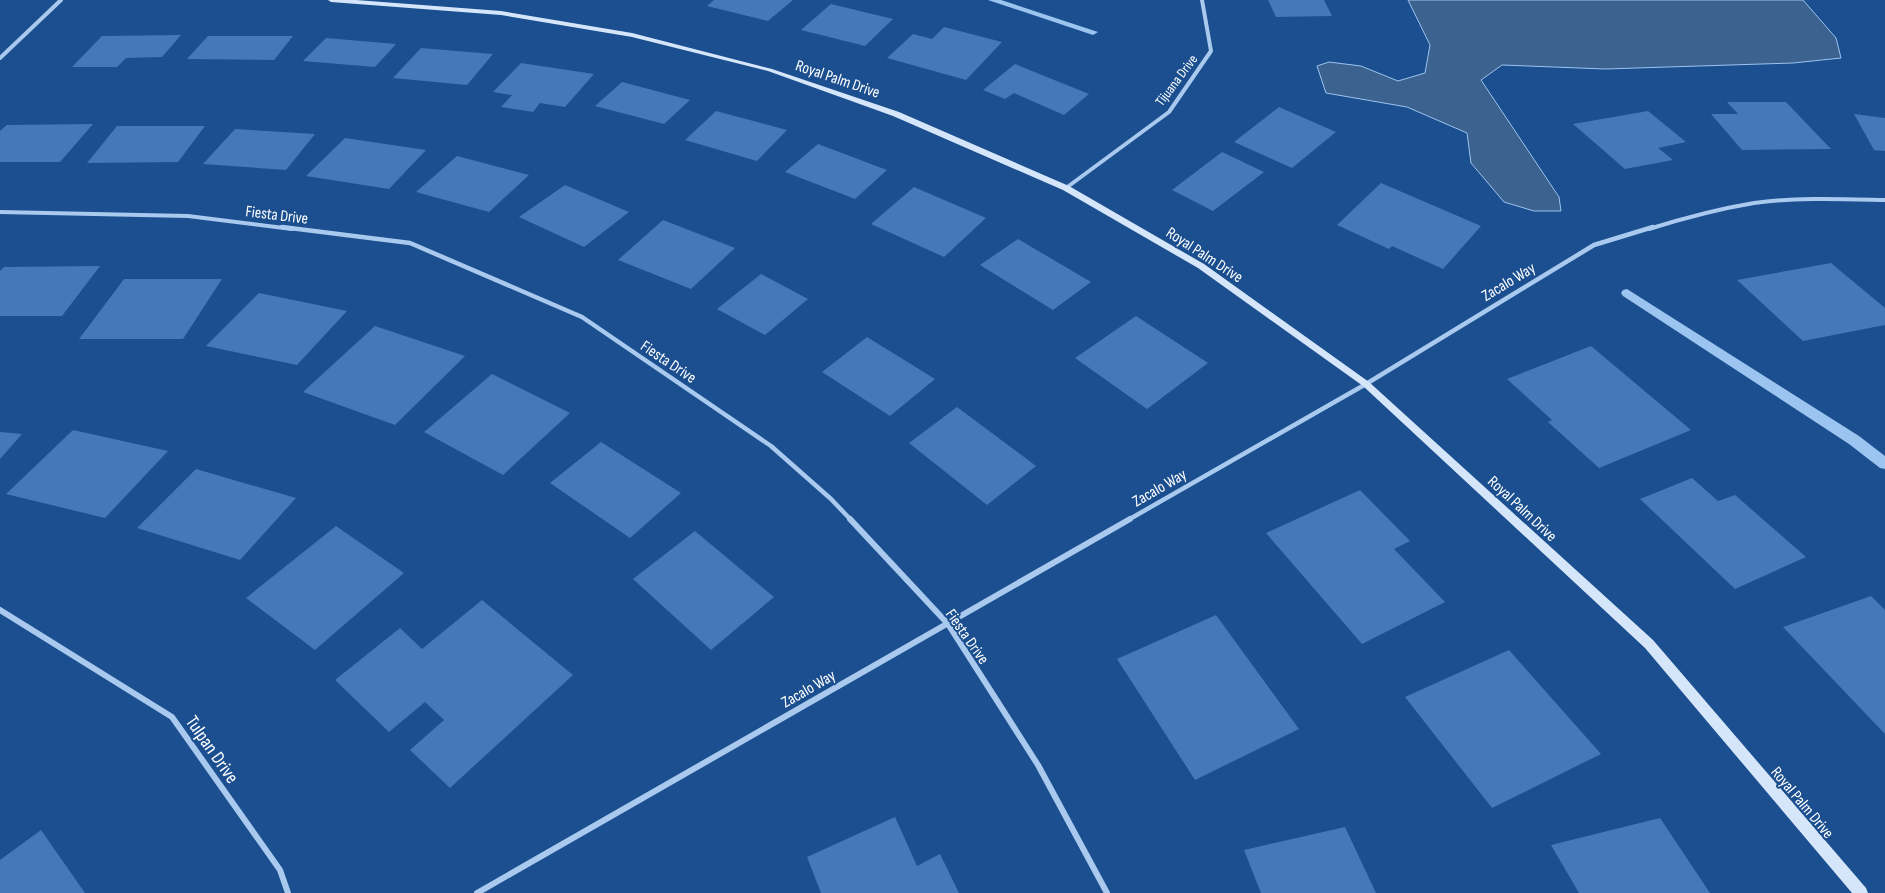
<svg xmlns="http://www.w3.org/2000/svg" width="1885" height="893" font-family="'Sofia Sans Condensed',sans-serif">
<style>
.water{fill:#3c6290;stroke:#9cc4f0}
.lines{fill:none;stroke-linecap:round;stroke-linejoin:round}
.stream{fill:#9cc4f0;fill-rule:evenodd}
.building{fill:#4478b7}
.street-far2{stroke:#a9c9ee;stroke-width:4}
.street-far1{stroke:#a9c9ee;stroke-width:4.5}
.street{stroke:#a9c9ee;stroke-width:6}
.secondary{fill:#d6e6fa;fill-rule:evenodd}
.labels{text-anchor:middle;stroke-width:4;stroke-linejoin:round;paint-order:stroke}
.far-street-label{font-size:14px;fill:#fff;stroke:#1b4f8f}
.street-label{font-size:16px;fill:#fff;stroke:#1b4f8f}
.near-street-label{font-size:19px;fill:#fff;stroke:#1b4f8f}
</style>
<rect width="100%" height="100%" fill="#1b4f8f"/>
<path class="water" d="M1408 0H1803L1836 38 1841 58 1793 63 1605 69 1502 65 1481 80 1559 197 1561 211H1534L1504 202 1471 163 1467 133 1407 107 1326 93 1317 66 1329 62 1361 66 1398 81 1425 73 1430 45Z"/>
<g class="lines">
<g class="stream">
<path d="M988 0H1001L1098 32 1093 35Z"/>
<path d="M1627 289 1859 436 1885 456V469L1880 468 1849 444 1623 296 1621 293 1623 290Z"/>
</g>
</g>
<g class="building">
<path d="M714 0H793L768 21 707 6Z"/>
<path d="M1268 0H1324L1332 16 1276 17Z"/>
<path d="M831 4 893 19 865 46 801 30Z"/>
<path d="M944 27 1002 42 966 80 887 58 913 34 932 39Z"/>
<path d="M181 35 162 57 126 58 117 67H72L102 36Z"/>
<path d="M208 36H293L274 60 187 59Z"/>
<path d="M326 38 396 44 375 67 303 61Z"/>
<path d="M421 48 493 54 467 85 393 78Z"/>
<path d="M521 63 594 74 565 107 540 103 533 112 501 107 512 95 493 92Z"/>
<path d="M1015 64 1089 94 1064 115 1014 93 1005 99 983 90Z"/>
<path d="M622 82 690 100 664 124 595 106Z"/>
<path d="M1727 102H1786L1831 149 1742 150 1711 114H1738Z"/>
<path d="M1279 107 1336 132 1292 168 1234 142Z"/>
<path d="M716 111 787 130 757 161 685 140Z"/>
<path d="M1648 111 1686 142 1658 148 1673 160 1625 169 1573 124Z"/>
<path d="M1854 114 1885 118V151L1874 150Z"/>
<path d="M93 124 60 162H0V131L7 125Z"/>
<path d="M117 126H205L178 162 87 163Z"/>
<path d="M235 129 315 134 286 170 203 164Z"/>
<path d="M345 138 426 150 389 189 306 176Z"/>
<path d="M818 144 887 170 855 199 785 172Z"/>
<path d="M1222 152 1264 172 1213 211 1172 190Z"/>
<path d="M457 156 529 175 489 212 416 192Z"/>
<path d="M1381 183 1481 226 1443 269 1392 246 1389 249 1337 225Z"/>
<path d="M565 185 629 212 584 247 519 217Z"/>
<path d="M914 187 986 218 944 257 871 224Z"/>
<path d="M663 220 735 248 691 289 618 260Z"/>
<path d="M1018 239 1091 282 1053 310 980 265Z"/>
<path d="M1831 263 1885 308V325L1803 341 1737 280Z"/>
<path d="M100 266 62 316H0V271L4 267Z"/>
<path d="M761 274 808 299 765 335 717 309Z"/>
<path d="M124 279H222L183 339H79Z"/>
<path d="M259 293 347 311 297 365 206 346Z"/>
<path d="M1136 316 1208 363 1147 409 1075 358Z"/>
<path d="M375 326 465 356 395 425 303 392Z"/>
<path d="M867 337 935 379 890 416 822 372Z"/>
<path d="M1591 346 1691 430 1599 468 1548 422 1552 420 1507 379Z"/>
<path d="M492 374 570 413 503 475 424 432Z"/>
<path d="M957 407 1036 466 987 505 909 443Z"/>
<path d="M73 430 168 451 105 518 6 494Z"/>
<path d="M0 432 22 434 0 459Z"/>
<path d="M601 442 681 493 630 538 550 483Z"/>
<path d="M196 469 296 498 240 560 137 528Z"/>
<path d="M1692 478 1718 501 1735 495 1806 557 1735 589 1640 499Z"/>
<path d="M1360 490 1410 541 1394 549 1445 602 1362 644 1266 533Z"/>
<path d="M336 526 404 573 315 650 246 598Z"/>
<path d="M695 531 774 597 711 650 633 579Z"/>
<path d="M1871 596 1885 610V734L1783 627Z"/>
<path d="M482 600 573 675 450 788 410 750 444 720 425 702 389 732 335 680 400 628 422 649Z"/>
<path d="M1216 615 1299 729 1195 780 1117 659Z"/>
<path d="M1509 650 1601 754 1492 808 1405 697Z"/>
<path d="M895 817 917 866 940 854 959 893H821L807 857Z"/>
<path d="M1660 818 1710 893H1579L1551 845Z"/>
<path d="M1345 827 1376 893H1261L1244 850Z"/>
<path d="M41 830 85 893H0V860Z"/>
</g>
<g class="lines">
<g class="street-far2">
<path d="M0 58 61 0"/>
<path d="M1066 188 1169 112 1211 51 1202 0"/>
<path d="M0 212 188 216 292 229"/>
<path d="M1649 229C1684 218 1718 209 1754 203 1797 197 1842 199 1885 200"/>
</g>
<g class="street-far1">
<path d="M282 227 410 243 582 317 771 446 831 499 851 520"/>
<path d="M1128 520 1366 384 1594 245 1653 227"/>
</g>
<g class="street">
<path d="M850 519 948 624 1038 765 1107 893"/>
<path d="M0 610 172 717 280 870 288 893"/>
<path d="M477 893 1130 519"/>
</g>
<path class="secondary" d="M328 0H356L501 11 632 33 772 69 899 112 1069 186 1204 264 1369 382 1653 640 1866 888 1868 893H1852L1645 648 1363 386 1198 268 1063 190 893 116 768 71 632 37 501 15 331 2Z"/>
</g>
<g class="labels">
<g class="far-street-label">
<text transform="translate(1176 80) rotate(-53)" y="5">Tijuana Drive</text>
</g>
<g class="street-label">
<text transform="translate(838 78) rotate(19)" y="6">Royal Palm Drive</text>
<text transform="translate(277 214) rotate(7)" y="6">Fiesta Drive</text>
<text transform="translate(1205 254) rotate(33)" y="6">Royal Palm Drive</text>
<text transform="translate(1508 281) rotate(-31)" y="6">Zacalo Way</text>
<text transform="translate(669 361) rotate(34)" y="6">Fiesta Drive</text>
<text transform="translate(1159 487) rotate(-30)" y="6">Zacalo Way</text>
<text transform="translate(1523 508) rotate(43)" y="6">Royal Palm Drive</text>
<text transform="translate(968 636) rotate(55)" y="6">Fiesta Drive</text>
<text transform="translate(808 688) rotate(-30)" y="6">Zacalo Way</text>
<text transform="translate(1803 802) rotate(50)" y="6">Royal Palm Drive</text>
</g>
<g class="near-street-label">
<text transform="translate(213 749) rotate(55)" y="7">Tulpan Drive</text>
</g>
</g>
</svg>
